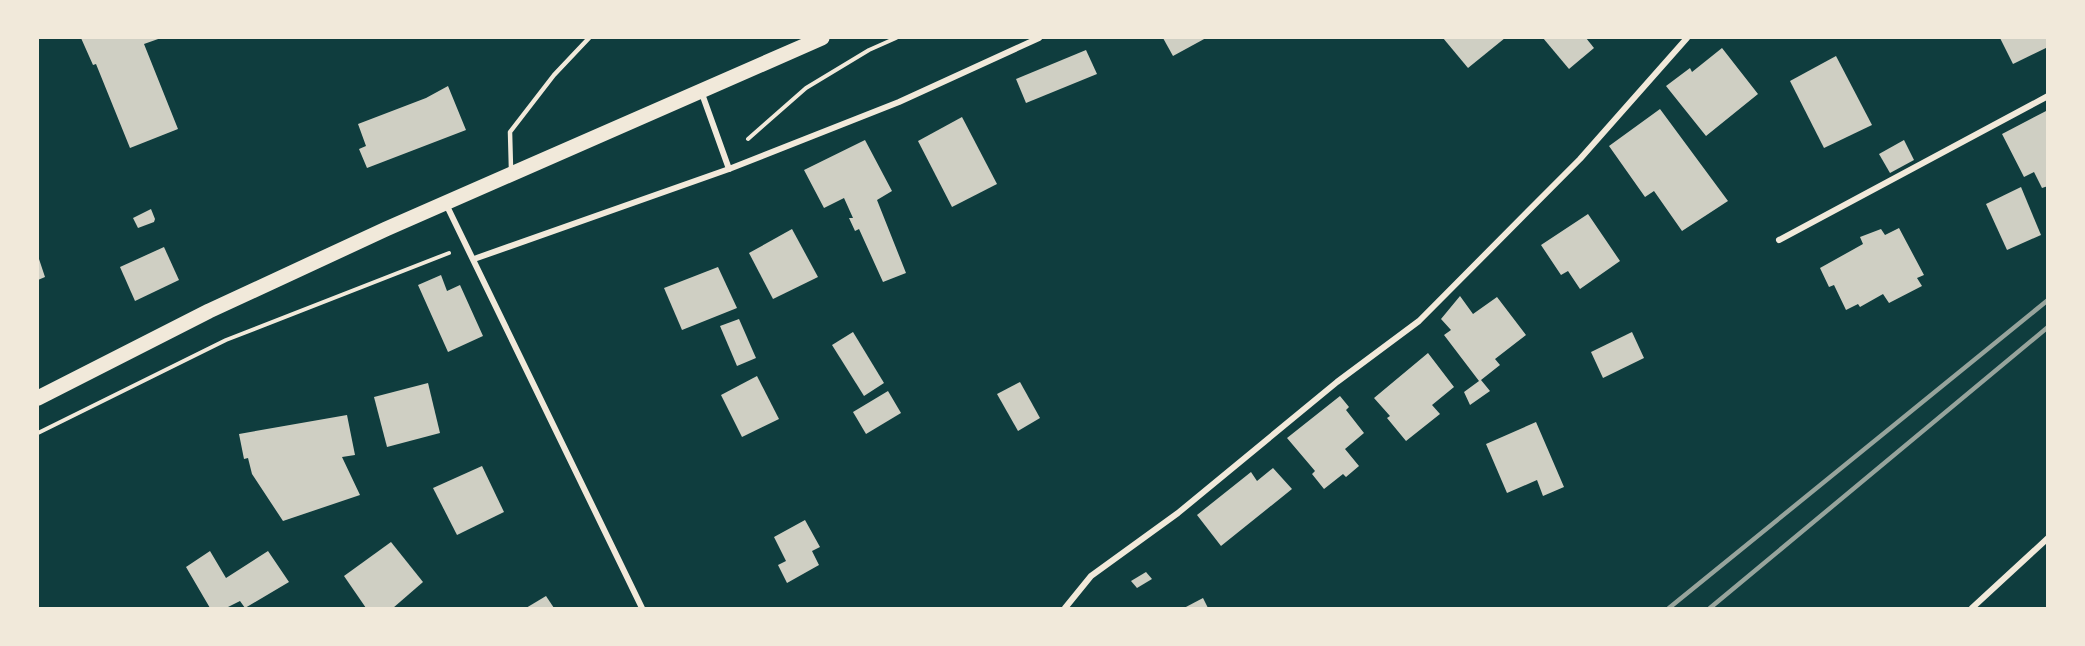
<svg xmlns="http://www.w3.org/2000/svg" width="2085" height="646" font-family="Poppins,sans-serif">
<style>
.building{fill:#cfcfc3}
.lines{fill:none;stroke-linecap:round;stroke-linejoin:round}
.path{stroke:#f1e9da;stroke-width:4}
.service{stroke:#f1e9da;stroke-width:4.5}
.minor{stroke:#f1e9da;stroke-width:6}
.primary{stroke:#f1e9da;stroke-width:15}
.rail{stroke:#97a49c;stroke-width:4.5}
</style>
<rect width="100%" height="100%" fill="#0f3d3e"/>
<g class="building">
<path d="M81 38H161L144 44 178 129 130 148 96 64 93 65Z"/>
<path d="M1163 38H1206L1173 56Z"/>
<path d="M1443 38H1505L1468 68Z"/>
<path d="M1543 38H1586L1594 48 1569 69Z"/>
<path d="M2000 38H2048V47L2013 64Z"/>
<path d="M1722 48 1758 94 1706 136 1666 86 1690 68 1692 72Z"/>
<path d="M1086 50 1097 74 1026 103 1016 79Z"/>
<path d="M1836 56 1872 125 1824 148 1790 81Z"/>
<path d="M448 86 466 130 367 168 359 149 366 146 358 124 426 98Z"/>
<path d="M1660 109 1728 201 1682 231 1654 191 1645 197 1609 146Z"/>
<path d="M2048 110V186L2042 188 2034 172 2024 177 2002 134Z"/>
<path d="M962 117 997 184 952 207 918 141Z"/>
<path d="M865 140 892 191 877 200 906 273 883 282 859 229 855 231 849 218H853L844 198 824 208 804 170Z"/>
<path d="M1904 140 1914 160 1890 173 1879 154Z"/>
<path d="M2021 187 2041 235 2007 250 1986 204Z"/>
<path d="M151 209 155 219 154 222 138 228 133 218Z"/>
<path d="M1588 214 1620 261 1580 289 1568 271 1561 275 1541 245Z"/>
<path d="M1899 228 1924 275 1917 278 1922 286 1889 303 1883 294 1860 307 1858 304 1846 310 1834 285 1829 287 1820 268 1863 244 1860 237 1881 229 1885 235Z"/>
<path d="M792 229 818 277 773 299 749 253Z"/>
<path d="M164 247 179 280 135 301 120 267Z"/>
<path d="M38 256 45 277 38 280Z"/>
<path d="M718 267 737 308 682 330 664 288Z"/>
<path d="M441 275 447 291 460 285 483 336 448 352 418 285Z"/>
<path d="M1460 296 1473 314 1497 297 1526 335 1495 359 1500 365 1481 380 1490 391 1470 405 1464 392 1479 381 1444 335 1451 330 1441 319Z"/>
<path d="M739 319 756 358 737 366 720 326Z"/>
<path d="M853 332 884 383 864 396 832 345Z"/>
<path d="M1632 332 1644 358 1603 378 1591 352Z"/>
<path d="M1428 353 1454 387 1432 405 1440 414 1406 441 1387 418 1390 416 1374 398Z"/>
<path d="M757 376 779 419 742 437 721 395Z"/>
<path d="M1020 382 1040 418 1018 431 997 394Z"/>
<path d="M428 383 440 433 387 447 374 397Z"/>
<path d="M888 391 901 413 866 434 853 412Z"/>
<path d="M1340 396 1349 407 1346 410 1364 433 1345 449 1359 466 1346 477 1343 474 1324 489 1312 474 1315 471 1287 438Z"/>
<path d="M347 415 355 455 342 457 360 495 283 521 252 474 248 458 244 459 239 434Z"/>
<path d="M1536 422 1564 487 1543 496 1537 480 1507 493 1486 444Z"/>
<path d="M482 466 504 512 457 535 433 488Z"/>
<path d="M1273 468 1292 489 1221 546 1197 515 1251 472 1257 481Z"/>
<path d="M805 520 820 547 812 551 819 565 787 583 778 565 786 561 774 537Z"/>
<path d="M391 542 423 582 393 608H366L344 576Z"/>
<path d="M210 551 226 578 268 551 289 582 245 608 240 601 226 608H210L186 567Z"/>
<path d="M1146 572 1152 579 1137 588 1131 581Z"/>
<path d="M546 596 554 608H526Z"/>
<path d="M1203 598 1208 608H1184Z"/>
</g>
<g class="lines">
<g class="path">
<path d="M748 139 806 88 869 50 896 38"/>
<path d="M38 433 226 340 449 253"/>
</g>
<path class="service" d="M511 169 510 132 554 75 589 38"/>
<g class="minor">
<path d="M701 91 729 169"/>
<path d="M446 204 642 608"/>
<path d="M1779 240 2048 96"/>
<path d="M474 259 729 169 899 102 1039 38"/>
<path d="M1065 608 1091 576 1178 513 1337 382 1419 321 1580 159 1687 38"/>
<path d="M1972 608 2048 538"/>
</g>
<path class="primary" d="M38 398 209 311 386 229 822 38"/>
<g class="rail">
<path d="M1669 608 2048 300"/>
<path d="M1710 608 2048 327"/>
</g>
</g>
<rect width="2085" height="646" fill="none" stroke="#f1e9da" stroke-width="78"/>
</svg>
